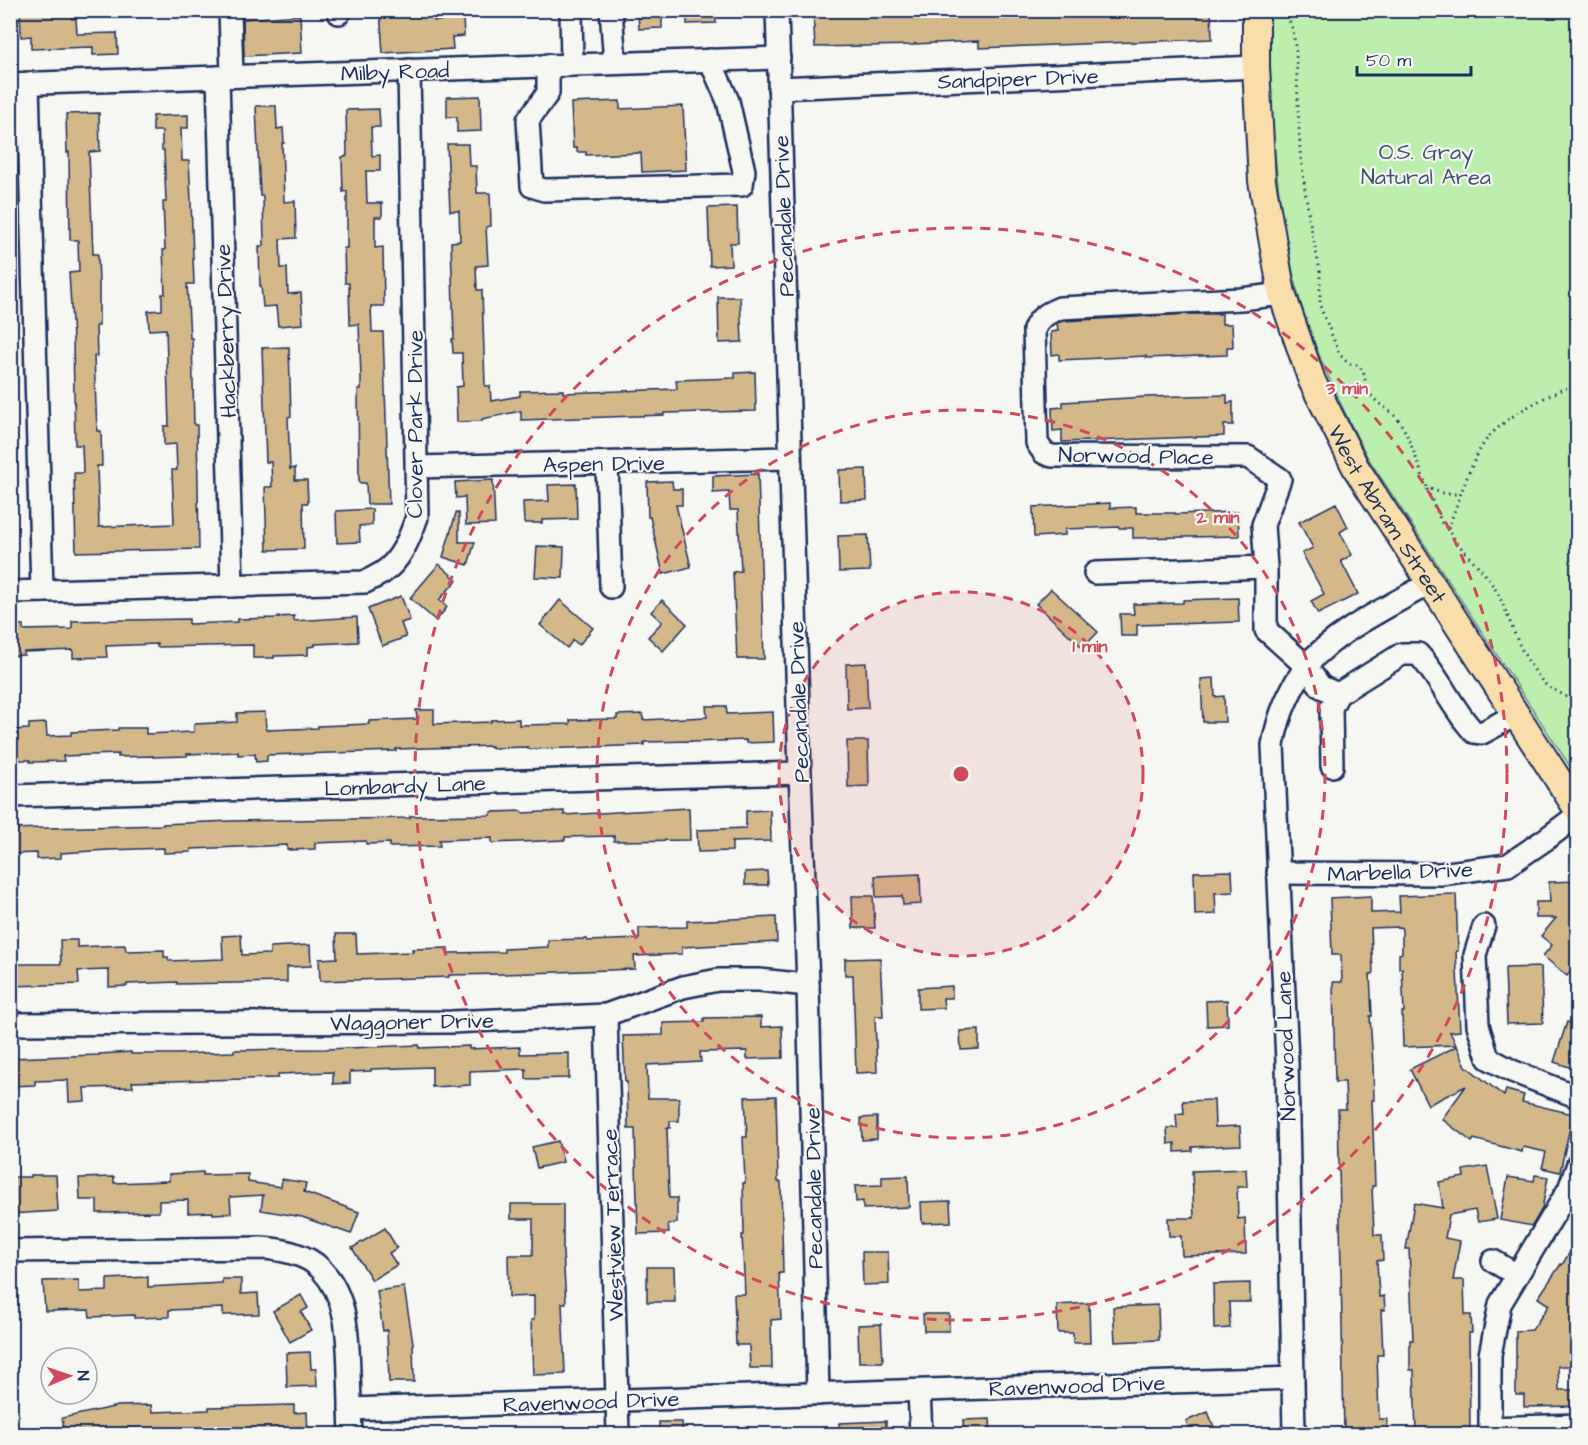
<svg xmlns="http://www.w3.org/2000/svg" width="1588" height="1445" font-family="'Architects Daughter',sans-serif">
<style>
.green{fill:#bceeae;stroke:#6c8e86;stroke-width:1.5}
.building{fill:#d5b88a;stroke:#1b2f5e;stroke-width:1.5}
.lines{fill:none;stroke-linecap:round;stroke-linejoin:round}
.minor-casing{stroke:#1b2f5e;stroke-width:26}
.major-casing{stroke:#1b2f5e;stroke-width:30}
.path{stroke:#1b2f5e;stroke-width:3;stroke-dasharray:1.5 4.5;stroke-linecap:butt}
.minor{stroke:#f6f6f2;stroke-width:21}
.major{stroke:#f9deab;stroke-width:26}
.ring{fill:none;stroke:#d1495b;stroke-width:3;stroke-dasharray:10 8}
.labels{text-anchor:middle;stroke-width:4.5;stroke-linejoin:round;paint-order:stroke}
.street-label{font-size:22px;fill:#1b2f5e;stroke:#f6f6f2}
.park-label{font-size:22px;fill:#3b556e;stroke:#f6f6f2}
.centre{fill:#d1495b;stroke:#f6f6f2;stroke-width:3}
.ring-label{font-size:18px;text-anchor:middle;font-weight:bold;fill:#d1495b;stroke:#f6f6f2;stroke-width:4.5;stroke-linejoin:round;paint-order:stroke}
</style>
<rect width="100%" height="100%" fill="#f6f6f2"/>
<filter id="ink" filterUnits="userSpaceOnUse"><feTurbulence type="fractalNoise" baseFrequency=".0167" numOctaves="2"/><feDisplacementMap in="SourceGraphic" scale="12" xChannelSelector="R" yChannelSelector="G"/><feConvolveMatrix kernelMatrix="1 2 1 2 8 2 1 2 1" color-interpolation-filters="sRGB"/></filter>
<g filter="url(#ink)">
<path class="green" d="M1269 11H1577V777L1368 458C1342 409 1317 357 1301 304 1274 209 1270 108 1269 11Z"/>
<g class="building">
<path d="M20 10H71L72 19 76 18 77 34 117 33 118 54 93 55V47L31 49V36L21 37Z"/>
<path d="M380 10H433L434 21 463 19 464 36 452 37 453 49 383 53Z"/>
<path d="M638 10H662V28L639 29Z"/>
<path d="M687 10H716V23L687 24Z"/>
<path d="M813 10H1211L1212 39 979 48V41L914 44V45L815 47Z"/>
<path d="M300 15 302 53 244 56 243 19Z"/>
<path d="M480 96 481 131 457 132V117H447V97Z"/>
<path d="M620 101V109L683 106 686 170 642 172 641 153 586 155V152H577V148H573L571 103Z"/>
<path d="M256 106H276L277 129 283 128 284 143H282L284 202 295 201 296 238 280 239 281 268H287L288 294 301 293 303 324 278 326 276 306 263 307 261 286H260L259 246H264L263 196H260Z"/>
<path d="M379 109 380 127H371L372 156 380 155V171H366L367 203H382V217H375V248L383 247 384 306H371L372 332H383L389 504H367L366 483H359L358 389H361V378L359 324 350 325 349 283H345L344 248H347V191L343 192 342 157 347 156 346 110Z"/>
<path d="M99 113 100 151 89 152 93 254H98L99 284V326H96L97 356H94L97 431H101L102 466H97L99 527 174 524 172 470H177L176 444 164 445V426H169L166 329 149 330 148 311 162 310V294H165L163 250H165L163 202H166L164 150H162V131H153V116L188 115V128H181L182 161H189L191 201 194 284H187L190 338H192L194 425H197L199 549 76 552 74 473H83L82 445H75L73 339 69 273 79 272 78 240H70L69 152 67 153 66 114Z"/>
<path d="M447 144H468L469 166H476L477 193H490L491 226 486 227 488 265 476 266 477 290H482L485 386H490L491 401 520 396V391L563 390V393L677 389 676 380 735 378V373L755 372 756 411 664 413V415L521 420V411L482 419V421L457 422 456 387 463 386 462 353H453L452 339H454L451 242 460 241 459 211H450Z"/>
<path d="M737 207 738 243H730L731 265 710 266 708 208Z"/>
<path d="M718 297H740L742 342 719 343Z"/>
<path d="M1188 314H1222V324H1232L1233 347H1227V355L1146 358V356L1059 360V354L1052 355 1051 332 1058 331 1057 323 1063 321Z"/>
<path d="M289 347 291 416 288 417 290 469 295 468V480H307L308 503H303L304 549 267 550 265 487H272L271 462H266L262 348Z"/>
<path d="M1227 395V403L1233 402V425H1224V436L1062 442V430L1053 431 1052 408 1063 407V402L1146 397Z"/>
<path d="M866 469 867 500 840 501 839 470Z"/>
<path d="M758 474 764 659H737L733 572 741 571 738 510H730L729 492 713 493V476Z"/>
<path d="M493 480 495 524 466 525 465 497 456 498 455 482Z"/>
<path d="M672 481 673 489H682V505H676L691 567 663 574 650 517H648L647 482Z"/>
<path d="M576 484 577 519 542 520V523H524L523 502 549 501 548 485Z"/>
<path d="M1110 503V508L1136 507V513H1175V514L1238 512 1239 536 1133 538V528H1119V527L1065 529V535L1034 537 1033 507Z"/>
<path d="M1336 503 1348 527 1340 532 1352 555 1341 561 1358 594 1318 614 1311 601 1324 594 1302 553 1313 548 1299 522Z"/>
<path d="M372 509V525L359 526 360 542 337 543 336 511Z"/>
<path d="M456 513H459V542H475L468 565 443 557Z"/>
<path d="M868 535 870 571 839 572 838 536Z"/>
<path d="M537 546 564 547 563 578 535 577Z"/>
<path d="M439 564 457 580 439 600 447 607 436 621 410 598Z"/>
<path d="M1051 589 1098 632 1083 648 1036 604Z"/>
<path d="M401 596 410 620 401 623 406 637 382 646 368 609Z"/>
<path d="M1238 598 1239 622 1137 625V636H1121L1120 614H1134L1133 604 1183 603V600Z"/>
<path d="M560 600 593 628 579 645 573 640 567 648 540 625Z"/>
<path d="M662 600 687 624 663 651 648 637 662 622 651 612Z"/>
<path d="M294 616V621L357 617 358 642 315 644V646L308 647V655L274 656V658H253V645L157 647V644L106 646 107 657 73 658V650L24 652V655L10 656V625H23V630L72 629V621L189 619V624L238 622V619L279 618 278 617Z"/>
<path d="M866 663 868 708 847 709 846 664Z"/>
<path d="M1214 678 1215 697 1224 696 1225 722H1203L1201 679Z"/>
<path d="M706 706H726L727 714 773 712 774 742 746 743V740L694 742V741L644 742V745L571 748 528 749V747L492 748V746L396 749V751L267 755V761L256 762 255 754 238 755V752L187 754V756L153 757V756L118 757V754L63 756 64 761 30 762V760H10V730L29 729V724L46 723 47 736 71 735V732L118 730V728H146V734L194 732V724L237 722V713L265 712 266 730 318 728V726L369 724V721L417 719 416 710H434V724L491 722V720L519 719V725L570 724V720L617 719V715L643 714V720L707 717Z"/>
<path d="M847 741H868L869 786 848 787Z"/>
<path d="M689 808 690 840 614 841V836L565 837V840L492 843V838L439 840 440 846 390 847V843L366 844V841L315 843V849L287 850V845L191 849V852L164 853V848L108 850 61 853V858L37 859V853L10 854V829L163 825V824L231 821 410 818V816L491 815V812L521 811 522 813 564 811V815Z"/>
<path d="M770 810 771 841 732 842V851L698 852 697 830 746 828V811Z"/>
<path d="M767 871 768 885H745V872Z"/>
<path d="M1232 871 1233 892 1215 893 1216 914 1195 915 1194 872Z"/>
<path d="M920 874 921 904 903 905 902 896 876 897 875 876Z"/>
<path d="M1578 881V962L1567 976 1543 956 1552 945 1541 936 1556 918H1536V902H1550L1549 882Z"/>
<path d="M1456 894 1458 951H1456L1460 1031 1450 1032 1456 1045 1403 1047 1402 1012H1404L1402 968 1399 969V954L1402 953V930L1401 927 1371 928 1373 974H1370L1372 1016H1370L1373 1065 1374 1100H1372L1375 1186H1372L1374 1235H1382L1383 1260 1377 1261 1379 1297 1384 1296 1385 1310H1381L1383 1355H1377L1379 1419H1387V1434H1344L1338 1109H1346L1345 1082H1335L1333 982H1342L1341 955H1332L1330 898 1371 896V913L1400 912 1399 896Z"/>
<path d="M852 896H873L875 928H853Z"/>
<path d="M776 917 777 942 682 947V954L634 956 635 969 504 974 449 975V977L320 981 319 959 337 958 336 934H356L357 954 413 952 412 949 448 948V953L504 952V949L548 947V940L587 939V941L639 939V928L687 927V921Z"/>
<path d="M241 935 242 955 270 954V947L310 945 311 966 287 967V982L177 984V982L127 984V986L109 987V970L78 971 79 984 10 986V964H61L60 940H77V947L125 945 126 951 164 950V957H168L169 961 223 959 222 936Z"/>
<path d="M880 958 883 1016H875L877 1072 856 1073 853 975H845V959Z"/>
<path d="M1541 967 1543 1023 1507 1024 1505 968Z"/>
<path d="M952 986V998H943L944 1008 918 1009V988Z"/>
<path d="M1227 1000 1228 1025 1207 1026 1206 1001Z"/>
<path d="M761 1017V1027L782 1026 783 1058 747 1059V1051L700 1052 701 1062 647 1065 648 1098H679V1121H670V1128H667L669 1198H677V1223L668 1224 669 1233 638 1234 635 1129H628L627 1082H625L623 1036 663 1035V1023L704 1022V1018Z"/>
<path d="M1567 1022 1578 1025V1070L1554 1062Z"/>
<path d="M979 1030V1049L961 1050 960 1031Z"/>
<path d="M419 1045V1048L469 1046V1049L520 1047V1054L569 1053V1078L526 1079V1069L470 1071V1085L432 1087V1067L371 1069V1071L350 1072V1083L333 1084V1072L278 1074V1078L132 1082 133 1087 84 1088 85 1101 69 1102 68 1080 35 1081V1085L10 1086V1058L99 1055V1054L131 1052V1054H177L234 1052V1050L326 1049Z"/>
<path d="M1457 1046 1466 1066 1504 1096 1506 1090 1524 1095 1522 1102 1573 1114 1560 1172 1542 1168 1546 1152 1523 1147 1522 1152 1474 1139 1472 1142 1442 1119 1466 1086 1428 1105 1410 1069Z"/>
<path d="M776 1096 778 1182H781L783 1273H779L781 1319 771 1320 772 1368H750L749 1345H736L734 1294H745L742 1235H744L743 1183H745L743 1137H747L745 1097Z"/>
<path d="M1214 1100 1215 1127 1240 1126 1241 1145 1192 1147V1151L1175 1152V1143L1168 1144 1167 1128H1177L1176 1114 1184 1113 1183 1101Z"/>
<path d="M877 1117V1139L862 1140 861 1118Z"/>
<path d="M558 1141 563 1162 537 1168 532 1147Z"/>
<path d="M1487 1166 1497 1219 1478 1222 1475 1210 1449 1215 1445 1238 1460 1241 1453 1280H1464L1465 1315H1471L1472 1333H1469L1470 1434H1416L1414 1370H1410V1340H1413L1409 1249H1406L1414 1203 1443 1208 1439 1182 1464 1177 1463 1170Z"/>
<path d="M1246 1169 1247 1187H1237L1238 1219 1245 1218 1246 1254 1182 1256 1181 1236H1169L1168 1218H1194L1192 1171Z"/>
<path d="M203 1172V1175L248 1174V1182L281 1187 282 1179 306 1183 304 1192 359 1212 351 1234 302 1217 261 1210 263 1195 230 1197 231 1213 213 1214V1212L188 1213V1200L159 1201V1212L97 1213V1200H80L79 1178 114 1177V1183L169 1181V1174Z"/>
<path d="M31 1175H56L58 1211 10 1214V1177H31Z"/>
<path d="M1535 1175 1548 1177 1542 1209 1532 1226 1500 1220 1508 1177 1534 1181Z"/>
<path d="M908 1176 909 1207 863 1209V1201L856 1202 855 1186 882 1185V1177Z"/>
<path d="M950 1201 951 1222 922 1223 921 1202Z"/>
<path d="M511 1204H563V1253L566 1303H562L565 1374 533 1375 531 1320H534V1296L509 1297 508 1255H533V1219H511Z"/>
<path d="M385 1228 397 1248 389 1253 397 1265 372 1280 352 1248Z"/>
<path d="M1578 1239V1336L1575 1340 1576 1366H1558L1559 1390H1574V1406L1524 1407V1395H1516V1331L1532 1330 1549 1305 1538 1298 1561 1264 1562 1265Z"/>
<path d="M862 1252H888L889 1284 863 1285Z"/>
<path d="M647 1267H674L675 1302H647Z"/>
<path d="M148 1277V1287L222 1283V1279H241V1294L258 1293 259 1314 223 1315V1308L169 1310V1317L134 1318V1315L90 1317 89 1310 45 1311 43 1281 79 1280V1292L107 1291V1279Z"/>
<path d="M1250 1283V1302H1229L1230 1328 1214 1329 1213 1284Z"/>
<path d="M404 1287 413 1343 414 1382H389L387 1330 383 1331 377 1291Z"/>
<path d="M301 1295 308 1308 301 1312 311 1330 290 1342 273 1311Z"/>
<path d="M1089 1303 1090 1343H1073V1333H1058L1057 1305Z"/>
<path d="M1158 1305 1159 1340 1115 1342 1113 1307Z"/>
<path d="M923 1314H949V1331H924Z"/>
<path d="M881 1324 883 1362H859L858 1325Z"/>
<path d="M310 1352 311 1369H316L317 1386 287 1387 286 1353Z"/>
<path d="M151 1405 152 1412 209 1410V1407L294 1405V1413L307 1412 308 1434H264V1433L65 1434 62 1418 118 1406Z"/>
<path d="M1208 1412 1217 1434H1191L1186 1421Z"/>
<path d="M990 1419 991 1434H964L963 1420Z"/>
<path d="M886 1421V1434H840L839 1423Z"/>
<path d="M659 1422H682L683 1434H659Z"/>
</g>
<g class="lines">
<defs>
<g id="minor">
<path d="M230 10 232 76"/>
<path d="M339 10V13"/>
<path d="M571 10 572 64"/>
<path d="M611 10 615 63"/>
<path d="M777 10 800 773 808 985 818 1394"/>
<path d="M548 65V93L528 120 532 186 544 190 742 185 744 171 728 101 710 60"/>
<path d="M218 77 232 586"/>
<path d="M28 83 42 591"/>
<path d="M10 84 779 58"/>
<path d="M779 88 1256 67"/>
<path d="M1282 294 1241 299 1060 308C1048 313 1039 317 1034 330L1037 443 1044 453 1052 456 1248 457 1280 479 1263 525 1266 567V630L1306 666 1321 687 1338 694 1402 654H1418C1440 677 1452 709 1474 732L1482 733 1515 715"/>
<path d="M607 463 611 587"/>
<path d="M417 467 790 458"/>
<path d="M1095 573 1266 567"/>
<path d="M10 592 365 582C371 579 377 576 382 573 401 561 410 537 417 517L409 70"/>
<path d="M1332 766 1331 708 1338 694"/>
<path d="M10 796 800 773"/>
<path d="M1278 873 1441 874 1508 865 1546 839 1578 815"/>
<path d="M1484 926 1475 955 1478 1025 1488 1058 1512 1071 1578 1097"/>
<path d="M606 1015 618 1434"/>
<path d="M10 1024 451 1022 606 1015 683 987 718 980H759L808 985"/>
<path d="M10 1251 261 1248C280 1249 307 1254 321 1269 348 1297 348 1338 349 1374 350 1394 350 1414 351 1434"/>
<path d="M1493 1261 1517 1275"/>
<path d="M919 1391 921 1434"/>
<path d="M350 1409 1293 1378"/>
<path d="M1490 1428 1578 1425"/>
<path d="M1294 1434 1287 1062 1273 745C1278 719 1284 703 1297 680 1301 675 1303 669 1307 665 1336 631 1392 605 1430 583"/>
<path d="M1490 1434V1355L1500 1304 1569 1189 1578 1164"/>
</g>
<g id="major">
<path id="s1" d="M1256 10V67L1262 181 1282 294 1312 381 1356 468 1578 810"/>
</g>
</defs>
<use href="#minor" class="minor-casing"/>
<use href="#major" class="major-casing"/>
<g class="path">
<path d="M1285 10 1293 30 1296 53 1300 151 1309 218 1320 271V306L1340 355 1349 364 1358 365C1368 376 1363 381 1368 391 1375 404 1391 409 1399 421 1411 439 1418 466 1427 487 1438 493 1447 494 1460 494"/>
<path d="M1578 384C1549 393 1506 416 1487 439 1480 448 1475 459 1471 468 1462 489 1455 509 1448 529 1460 551 1481 565 1494 587 1505 605 1511 627 1520 646 1526 659 1534 670 1542 681 1552 693 1567 691 1578 710"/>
<path d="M1427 489 1442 523 1448 529"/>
</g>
<use href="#minor" class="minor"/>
<use href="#major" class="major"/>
</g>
</g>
<circle cx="961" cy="774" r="182" fill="#d1495b" fill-opacity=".12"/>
<g class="ring">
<circle cx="961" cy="774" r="182"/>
<circle cx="961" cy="774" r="364"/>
<circle cx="961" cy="774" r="546"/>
</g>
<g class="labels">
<g class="street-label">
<text transform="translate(395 71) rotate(-2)" y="8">Milby Road</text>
<text transform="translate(1018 78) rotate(-2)" y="8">Sandpiper Drive</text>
<text transform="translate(783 216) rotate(-92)" y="8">Pecandale Drive</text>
<text transform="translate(225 331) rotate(-92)" y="8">Hackberry Drive</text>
<text transform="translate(414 424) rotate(-90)" y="8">Clover Park Drive</text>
<text transform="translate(1136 455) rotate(1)" y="8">Norwood Place</text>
<text transform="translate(604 463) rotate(-1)" y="8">Aspen Drive</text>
<text dy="8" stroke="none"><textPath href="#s1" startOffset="531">West Abram Street</textPath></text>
<text transform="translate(798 702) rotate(-92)" y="8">Pecandale Drive</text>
<text transform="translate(405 785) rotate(-2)" y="8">Lombardy Lane</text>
<text transform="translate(1400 871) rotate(-2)" y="8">Marbella Drive</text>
<text transform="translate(412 1021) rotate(-1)" y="8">Waggoner Drive</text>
<text transform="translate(1285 1046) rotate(-92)" y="8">Norwood Lane</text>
<text transform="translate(813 1188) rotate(-91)" y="8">Pecandale Drive</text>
<text transform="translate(612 1225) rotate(-92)" y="8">Westview Terrace</text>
<text transform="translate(1077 1385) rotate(-2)" y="8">Ravenwood Drive</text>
<text transform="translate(591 1401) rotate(-2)" y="8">Ravenwood Drive</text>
</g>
<g class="park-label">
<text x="1426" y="159">O.S. Gray<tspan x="1426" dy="25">Natural Area</tspan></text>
</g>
</g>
<circle cx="961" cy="774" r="9" class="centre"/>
<g class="ring-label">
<text x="1347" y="394">3 min</text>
<text x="1218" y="523">2 min</text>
<text x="1090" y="652">1 min</text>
</g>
<rect width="1588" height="1445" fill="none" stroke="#f6f6f2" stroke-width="36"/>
<rect x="18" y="18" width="1552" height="1409" fill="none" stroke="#1b2f5e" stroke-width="2" filter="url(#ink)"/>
<g transform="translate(69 1376) rotate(88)"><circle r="28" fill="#f6f6f2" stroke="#9ea6b7" stroke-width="1.5"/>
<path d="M0-4.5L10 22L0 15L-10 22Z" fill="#d1495b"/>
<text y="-9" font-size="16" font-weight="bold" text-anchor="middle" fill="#1b2f5e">N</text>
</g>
<path d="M1357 66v9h114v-9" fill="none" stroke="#1b2f5e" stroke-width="3"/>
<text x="1366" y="66" font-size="18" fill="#1b2f5e" stroke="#f6f6f2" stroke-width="4.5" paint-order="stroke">50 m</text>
</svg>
